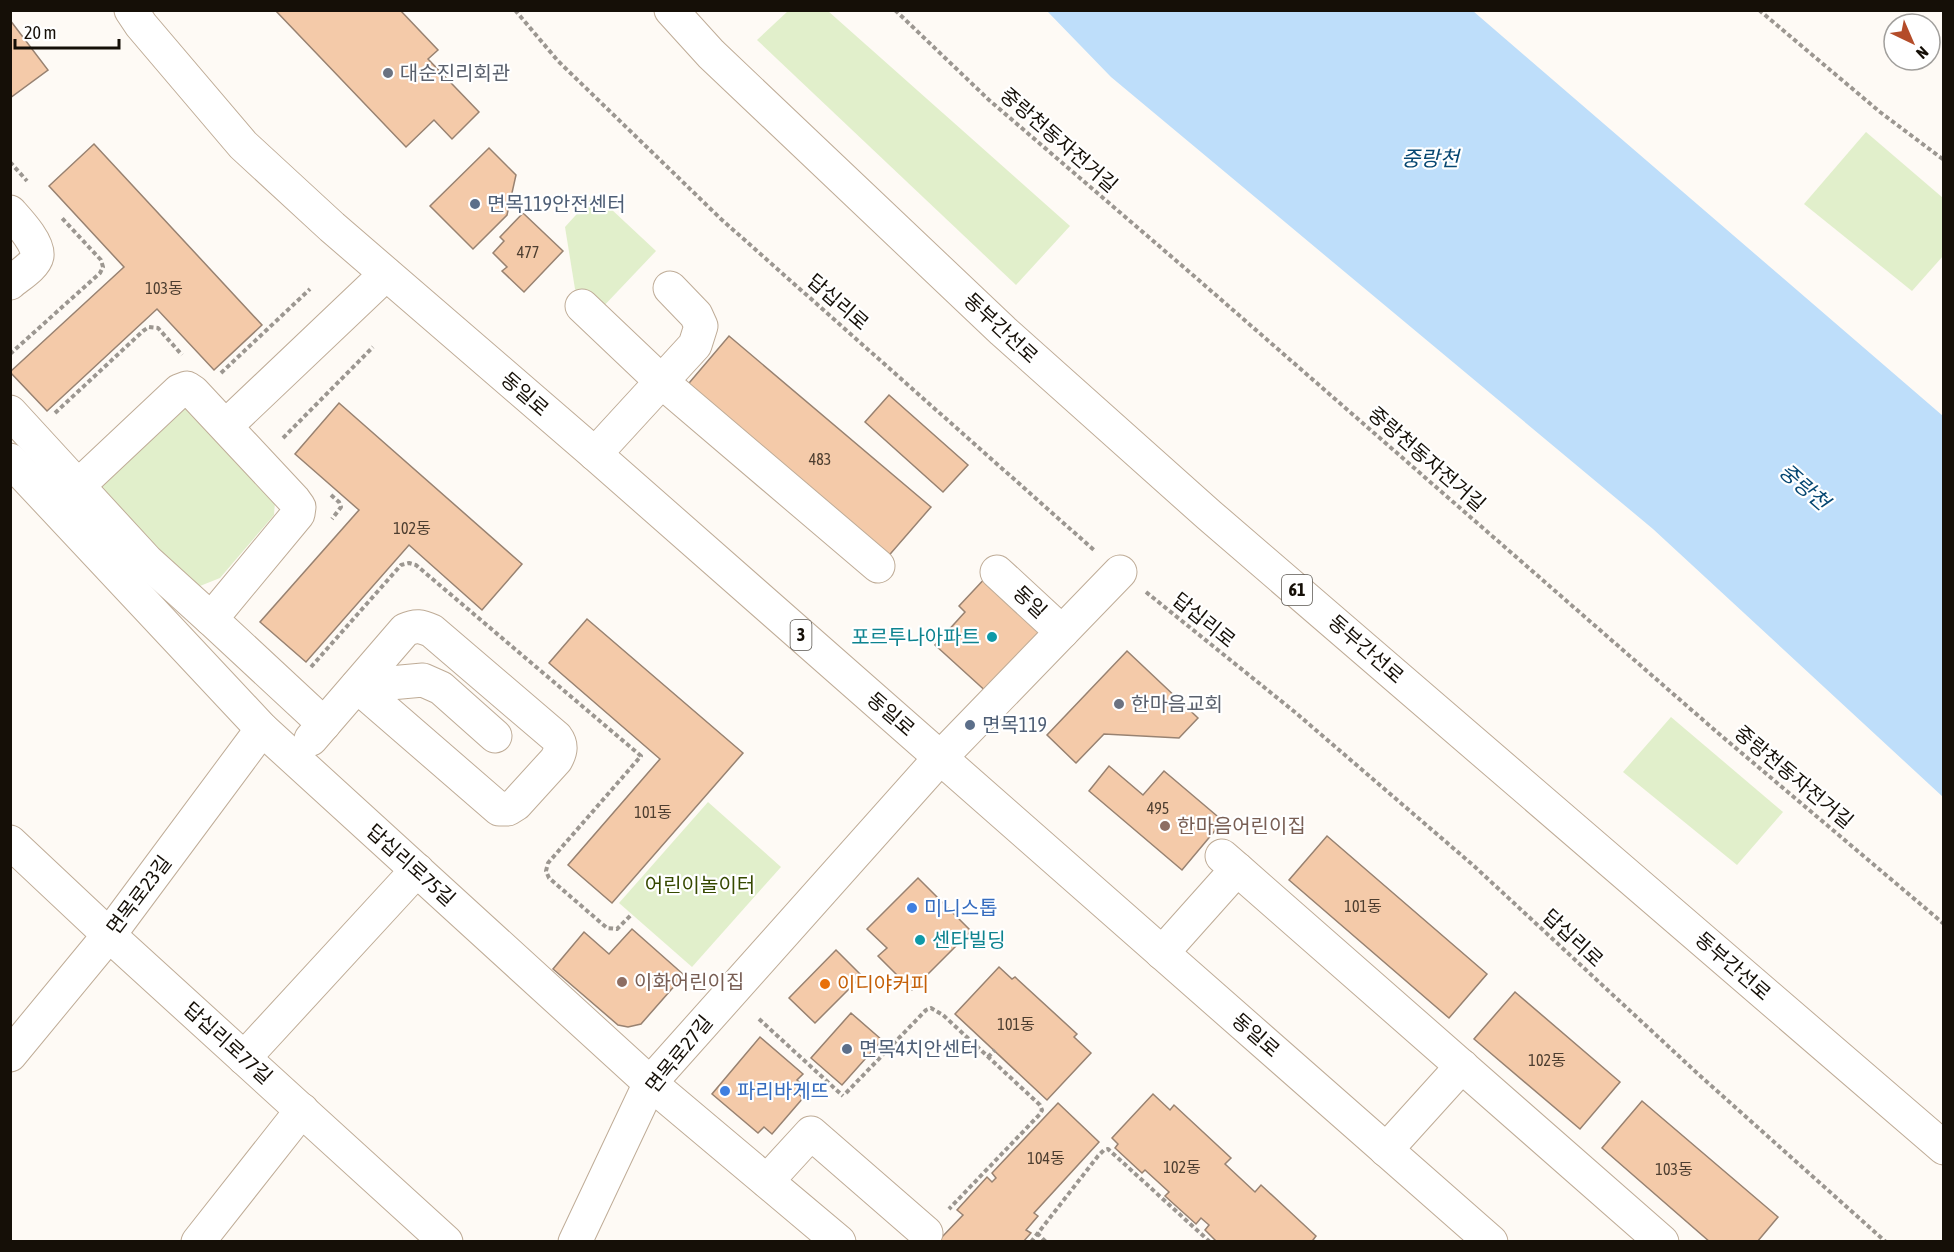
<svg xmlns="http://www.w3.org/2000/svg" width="1954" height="1252" font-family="'Asap Condensed','Noto Sans KR',sans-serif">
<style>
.green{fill:#e1efcb}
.water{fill:#bedefa}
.building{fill:#f4caa9;stroke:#988271;stroke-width:1.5}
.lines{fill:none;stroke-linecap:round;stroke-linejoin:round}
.minor-casing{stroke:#bfac97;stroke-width:35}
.major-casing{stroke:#bfac97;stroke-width:35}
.highway-casing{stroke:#bfac97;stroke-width:35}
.path{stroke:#9c9791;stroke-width:4;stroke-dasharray:4.5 3;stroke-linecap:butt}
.minor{stroke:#fff;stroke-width:33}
.major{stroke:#fff;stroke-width:33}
.highway{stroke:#fff;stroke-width:33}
.worship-dot{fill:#6b7280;stroke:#fff;stroke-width:2}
.service-dot{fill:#5c6f8a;stroke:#fff;stroke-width:2}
.culture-dot{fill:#0f9aa8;stroke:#fff;stroke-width:2}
.education-dot{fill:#8d6e63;stroke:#fff;stroke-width:2}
.shop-dot{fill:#3f7fe0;stroke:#fff;stroke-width:2}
.food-dot{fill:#e8710a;stroke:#fff;stroke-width:2}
.labels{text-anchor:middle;stroke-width:4.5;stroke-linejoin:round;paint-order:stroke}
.number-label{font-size:16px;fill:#4d3e30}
.shield{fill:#fff;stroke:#5b5751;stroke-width:1.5}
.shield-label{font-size:18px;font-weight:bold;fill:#150f07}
.worship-label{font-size:20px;fill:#5b616d;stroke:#fff;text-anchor:start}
.street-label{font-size:20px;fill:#150f07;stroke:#fff}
.service-label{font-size:20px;fill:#4e5e75;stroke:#fff;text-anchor:start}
.culture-label{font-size:20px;fill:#0d838f;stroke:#fff;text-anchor:end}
.education-label{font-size:20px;fill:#785e54;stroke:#fff;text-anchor:start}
.park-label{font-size:20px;fill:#364900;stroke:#fff}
.shop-label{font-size:20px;fill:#366cbe;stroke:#fff;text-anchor:start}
.food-label{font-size:20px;fill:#c56008;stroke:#fff;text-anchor:start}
.water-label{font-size:21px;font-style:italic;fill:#064772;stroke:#fff}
</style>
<rect width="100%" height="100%" fill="#fefaf5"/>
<g class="green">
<path d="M788 11H828L1070 226 1016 285 757 40Z"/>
<path d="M1866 132 1943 198V256L1912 291 1804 204Z"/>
<path d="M595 194 656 251 599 311 575 289 565 227Z"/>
<path d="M184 409 192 411 275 502 274 515 220 578 195 588 108 503 99 484Z"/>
<path d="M1671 717 1783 812 1737 865 1623 772Z"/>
<path d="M708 802 781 867 692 967 619 903Z"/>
</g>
<path class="water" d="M1047 11H1473L1943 416V797L1653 529 1111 77Z"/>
<g class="building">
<path d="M275 10H400L438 50 428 59 479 112 452 139 434 120 406 147Z"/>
<path d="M10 20 48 70 10 98Z"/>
<path d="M94 144 262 325 214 370 157 309 47 411 10 372 124 267 49 186Z"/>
<path d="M489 148 516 175 507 215 473 249 430 206Z"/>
<path d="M523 213 563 251 524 292 502 271 507 267 493 253 504 241 500 237Z"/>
<path d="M729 336 931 507 885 560 684 389Z"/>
<path d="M889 395 968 465 943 492 865 422Z"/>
<path d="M339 403 522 564 482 610 409 545 306 662 260 622 359 510 295 454Z"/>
<path d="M989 574 1050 629 990 695 935 645 965 612 959 606Z"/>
<path d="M587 619 743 753 612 903 568 865 660 759 549 663Z"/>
<path d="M1127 651 1198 718 1179 738 1104 734 1076 763 1047 735Z"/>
<path d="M1109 766 1143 795 1164 771 1223 821 1182 870 1089 791Z"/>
<path d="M1327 836 1487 974 1449 1018 1289 880Z"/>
<path d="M918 878 971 931 912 990 878 956 887 948 867 929Z"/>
<path d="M632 929 684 975 641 1024 628 1027 618 1025 553 969 584 932 609 954Z"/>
<path d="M836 950 862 976 815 1023 789 998Z"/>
<path d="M999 967 1012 979 1015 977 1077 1034 1074 1037 1091 1053 1047 1100 955 1014Z"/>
<path d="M1515 992 1620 1082 1580 1129 1474 1039Z"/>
<path d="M851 1013 882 1040 842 1085 811 1058Z"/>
<path d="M760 1037 803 1074 797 1080 803 1085 796 1092 803 1098 772 1134 764 1127 758 1133 712 1094Z"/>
<path d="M1153 1094 1170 1110 1174 1105 1231 1158 1225 1164 1255 1192 1261 1185 1316 1236 1313 1240 1315 1242H1217L1205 1230 1209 1225 1201 1218 1196 1224 1165 1196 1169 1192 1145 1170 1142 1173 1115 1148 1118 1144 1112 1138Z"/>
<path d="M1642 1101 1778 1217 1757 1242H1710L1602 1148Z"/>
<path d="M1058 1103 1099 1142 1034 1213 1038 1216 1026 1230 1031 1233 1023 1242H928L937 1232 942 1237 963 1215 957 1210 987 1177 992 1182 996 1178 992 1173Z"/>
</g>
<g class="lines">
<defs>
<g id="minor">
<path d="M10 212C18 221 39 243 37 256 35 266 18 276 10 283"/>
<path d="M582 306 662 382 878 566"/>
<path d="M10 412 78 486 179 391 187 388 193 392 294 500 299 507 298 514 211 619 324 724"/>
<path d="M226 426 386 274"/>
<path d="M595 454 695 345 701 326 696 315 670 288"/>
<path d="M10 460 262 729 650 1083 839 1242"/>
<path d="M78 486 147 561 211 619"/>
<path d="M997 572 1062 632"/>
<path d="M357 686 423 680 441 688 495 736"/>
<path d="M311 739 405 630C416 625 421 626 432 631L556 737C562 745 561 751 556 760L516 804 508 809H499L357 686"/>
<path d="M10 842 109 935 446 1242"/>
<path d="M1237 869 1662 1242"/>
<path d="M1162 953 1237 869 1222 856"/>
<path d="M10 1055 109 935 262 729"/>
<path d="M244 1058 417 870"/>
<path d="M1386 1150 1462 1066"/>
<path d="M767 1181 811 1133 926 1233"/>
<path d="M198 1242 302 1110"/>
<path d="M575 1242 650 1083 940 758 1120 572"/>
</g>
<path id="major" d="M131 10 141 25 243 145 332 227 595 454 1491 1242"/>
<path id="highway" d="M671 10 711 54 1003 331 1209 515 1944 1148"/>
</defs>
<use href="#minor" class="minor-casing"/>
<use href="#major" class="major-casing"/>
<use href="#highway" class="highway-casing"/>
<g class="path">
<path d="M515 10 558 61 721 219 1095 551"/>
<path d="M895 10 989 100 1194 276 1718 733 1944 924"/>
<path d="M1759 10 1880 112 1944 160"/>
<path d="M10 162 27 181"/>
<path d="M10 354 100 273 103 267 101 260 61 217"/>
<path d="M221 373 310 289"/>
<path d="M55 413 143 331 149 327 158 328 182 355"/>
<path d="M283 438 373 347"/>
<path d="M331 495 339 502 341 507 332 519"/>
<path d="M1146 592 1296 713 1474 866 1697 1073 1886 1242"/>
<path d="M311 667 401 565 409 563 416 565 641 756 548 863 546 871 549 878 607 928 617 929 632 914"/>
<path d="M759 1019 843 1096"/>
<path d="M988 1057 995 1050"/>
<path d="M846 1093 926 1010 931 1008 943 1015 1040 1105 1042 1110 1040 1114 949 1209"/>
<path d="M1037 1233 1046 1242"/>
<path d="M1031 1242 1098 1156 1104 1150 1108 1149 1210 1242"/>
</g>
<use href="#minor" class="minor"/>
<use href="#major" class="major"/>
<use href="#highway" class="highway"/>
</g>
<g class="worship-dot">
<circle cx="388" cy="73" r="6"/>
<circle cx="1119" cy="704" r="6"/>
</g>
<g class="service-dot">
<circle cx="475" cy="204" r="6"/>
<circle cx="970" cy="725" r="6"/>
<circle cx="847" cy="1049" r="6"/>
</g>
<g class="culture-dot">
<circle cx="992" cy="637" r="6"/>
<circle cx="920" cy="940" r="6"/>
</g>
<g class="education-dot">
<circle cx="1165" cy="826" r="6"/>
<circle cx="622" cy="982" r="6"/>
</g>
<g class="shop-dot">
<circle cx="912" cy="908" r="6"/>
<circle cx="725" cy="1091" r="6"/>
</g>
<circle class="food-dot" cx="825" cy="984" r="6"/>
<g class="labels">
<g class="number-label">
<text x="528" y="258">477</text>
<text x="164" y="294">103동</text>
<text x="820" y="465">483</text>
<text x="412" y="534">102동</text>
<text x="1158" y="814">495</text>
<text x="653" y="818">101동</text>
<text x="1363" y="912">101동</text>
<text x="1016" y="1030">101동</text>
<text x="1547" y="1066">102동</text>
<text x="1046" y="1164">104동</text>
<text x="1182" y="1173">102동</text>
<text x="1674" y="1175">103동</text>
</g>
<g class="shield">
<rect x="1282" y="575" width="30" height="30" rx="4.5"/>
<rect x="790.5" y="620" width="21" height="30" rx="4.5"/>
</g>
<g class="shield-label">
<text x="1297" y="596">61</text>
<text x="801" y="641">3</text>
</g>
<g class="worship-label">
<text x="400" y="80">대순진리회관</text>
<text x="1131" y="711">한마음교회</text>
</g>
<g class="street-label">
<text transform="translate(1059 140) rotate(41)" y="7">중랑천동자전거길</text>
<text transform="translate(838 302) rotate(41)" y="7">답십리로</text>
<text transform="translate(1001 328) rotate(43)" y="7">동부간선로</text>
<text transform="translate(525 394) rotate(41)" y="7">동일로</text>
<text transform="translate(1427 459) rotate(41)" y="7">중랑천동자전거길</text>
<text transform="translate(1030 602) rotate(43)" y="7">동일</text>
<text transform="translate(1204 620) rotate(39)" y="7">답십리로</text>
<text transform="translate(1366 649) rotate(41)" y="7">동부간선로</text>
<text transform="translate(891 714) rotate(41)" y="7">동일로</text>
<text transform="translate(1794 777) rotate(40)" y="7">중랑천동자전거길</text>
<text transform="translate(411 865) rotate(42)" y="7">답십리로75길</text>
<text transform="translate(139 895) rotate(-53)" y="7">면목로23길</text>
<text transform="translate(1573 938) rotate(43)" y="7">답십리로</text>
<text transform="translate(1733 966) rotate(41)" y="7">동부간선로</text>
<text transform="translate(1256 1035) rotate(41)" y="7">동일로</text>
<text transform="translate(228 1043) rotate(42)" y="7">답십리로77길</text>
<text transform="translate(679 1054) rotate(-51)" y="7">면목로27길</text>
</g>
<g class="service-label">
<text x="487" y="211">면목119안전센터</text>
<text x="982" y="732">면목119</text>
<text x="859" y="1056">면목4치안센터</text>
</g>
<g class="culture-label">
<text x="980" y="644">포르투나아파트</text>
<text x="932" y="947" text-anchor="start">센타빌딩</text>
</g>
<g class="education-label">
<text x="1177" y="833">한마음어린이집</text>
<text x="634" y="989">이화어린이집</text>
</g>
<g class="park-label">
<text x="700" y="892">어린이놀이터</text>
</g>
<g class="shop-label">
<text x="924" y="915">미니스톱</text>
<text x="737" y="1098">파리바게뜨</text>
</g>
<g class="food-label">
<text x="837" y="991">이디야커피</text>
</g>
<g class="water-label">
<text x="1430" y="166">중랑천</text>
<text transform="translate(1804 487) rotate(41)" y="7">중랑천</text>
</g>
</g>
<rect width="1954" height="1252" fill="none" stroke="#150f07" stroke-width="24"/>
<g transform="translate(1912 42) rotate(136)"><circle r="28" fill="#ffffff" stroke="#a19f9c" stroke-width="1.5"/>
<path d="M0-4.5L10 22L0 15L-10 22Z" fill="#b44c29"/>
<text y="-9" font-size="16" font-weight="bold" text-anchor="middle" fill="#150f07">N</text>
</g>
<path d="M15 39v9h104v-9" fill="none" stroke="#150f07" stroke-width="3"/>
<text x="24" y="39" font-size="18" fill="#150f07" stroke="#ffffff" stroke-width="4.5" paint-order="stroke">20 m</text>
</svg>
